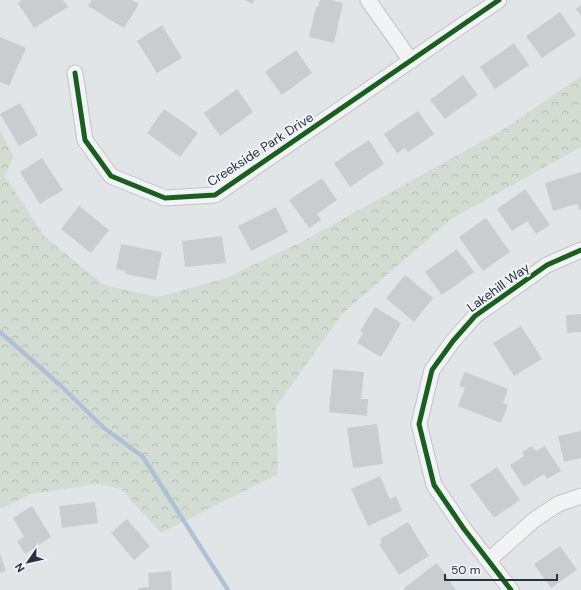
<svg xmlns="http://www.w3.org/2000/svg" width="581" height="590" font-family="'DM Sans',sans-serif">
<style>
.forest{fill:url(#forest-crowns)}
.lines{fill:none;stroke-linecap:round;stroke-linejoin:round}
.stream{stroke:#afc1d4;stroke-width:4.5}
.building{fill:#cacdd0}
.minor-casing{stroke:#c0c3c6;stroke-width:17}
.minor{stroke:#f2f3f4;stroke-width:15}
.cycleway-casing{stroke:#f0f3f7;stroke-width:8}
.cycleway{stroke:#1b5e20;stroke-width:5}
.labels{text-anchor:middle;stroke-width:4;stroke-linejoin:round;paint-order:stroke}
.street-label{font-size:13px;fill:#273142;stroke:#f0f3f7}
</style>
<defs>
<pattern id="forest-crowns" width="20" height="18" patternUnits="userSpaceOnUse"><rect width="20" height="18" fill="#d3dcd2"/><path d="M2 6a3 3 0 1 1 6 0M12 15a3 3 0 1 1 6 0" fill="none" stroke="#b5bdb6"/></pattern>
</defs>
<rect width="100%" height="100%" fill="#e2e5e8"/>
<path class="forest" d="M581 76V147L451 219 342 314 276 407 278 474 161 533 121 489 97 484 31 494 0 509V130L13 156 5 177 45 237 104 285 157 297 226 278 307 239 504 129Z"/>
<g class="lines">
<path class="stream" d="M0 332 60 385 104 428 143 457 228 590"/>
</g>
<g class="building">
<path d="M22 0H63L68 7 34 28 18 3Z"/>
<path d="M92 0H132L139 4 124 28 88 6Z"/>
<path d="M245 0H255L252 4Z"/>
<path d="M320 0H332L343 3 334 43 309 37 316 7H318Z"/>
<path d="M581 5V16L576 9Z"/>
<path d="M560 12 576 35 542 58 526 36Z"/>
<path d="M162 25 182 58 157 73 137 41Z"/>
<path d="M0 37 26 48 9 86 0 82Z"/>
<path d="M514 43 529 65 495 89 480 67Z"/>
<path d="M296 50 312 73 282 95 265 72Z"/>
<path d="M463 75 478 95 445 119 430 100Z"/>
<path d="M237 89 253 112 220 136 204 113Z"/>
<path d="M20 103 38 135 19 146 0 114Z"/>
<path d="M164 109 198 133 180 157 147 133Z"/>
<path d="M418 111 434 134 408 152 405 148 397 153 384 134Z"/>
<path d="M369 140 384 164 350 187 334 163Z"/>
<path d="M42 158 63 190 40 204 20 172Z"/>
<path d="M581 172V209L579 210 577 204 553 211 545 183Z"/>
<path d="M322 178 337 200 317 214 321 220 309 228 289 200Z"/>
<path d="M525 189 550 225 536 234 527 221 512 231 497 209Z"/>
<path d="M79 206 109 230 91 253 61 229Z"/>
<path d="M276 207 288 232 251 251 238 226Z"/>
<path d="M486 218 510 252 483 271 459 237Z"/>
<path d="M222 236 226 263 185 267 182 241Z"/>
<path d="M121 244 162 252 156 280 125 274 126 271 116 269Z"/>
<path d="M457 249 474 272 442 295 425 272Z"/>
<path d="M405 275 433 298 414 322 386 298Z"/>
<path d="M375 307 401 323 381 357 357 343 363 333 360 331Z"/>
<path d="M581 314V332L567 333 566 315Z"/>
<path d="M521 326 542 359 514 376 493 343Z"/>
<path d="M333 369 364 372 361 399H368L367 416 329 412Z"/>
<path d="M465 372 508 389 503 403 508 405 501 423 458 406 465 388 459 386Z"/>
<path d="M377 424 383 464 353 468 347 428Z"/>
<path d="M581 431V458L564 462 558 436Z"/>
<path d="M532 446 536 451 545 446 561 471 547 479 544 474 524 487 510 465 524 456 522 452Z"/>
<path d="M497 467 520 500 494 518 470 485Z"/>
<path d="M380 476 390 499 396 496 402 511 368 526 351 489Z"/>
<path d="M95 502 98 523 62 528 59 506Z"/>
<path d="M32 506 51 537 25 554 17 541 24 537 13 518Z"/>
<path d="M127 519 150 546 134 560 111 533Z"/>
<path d="M408 522 429 556 399 575 379 544 382 543 380 539Z"/>
<path d="M560 546 577 570 551 588 534 564Z"/>
<path d="M0 553 6 571 0 573Z"/>
<path d="M437 563 456 590H405L404 588Z"/>
<path d="M171 571 172 590H138V588L149 587 148 573Z"/>
</g>
<g class="lines">
<defs>
<g id="minor">
<path d="M368 0 411 61"/>
<path d="M75 73 85 140 111 176 165 198 215 195 499 0"/>
<path d="M489 560 534 520 558 504 581 496"/>
<path d="M511 590 464 529 434 485 419 424 432 370 453 341 475 316 547 265 581 250"/>
</g>
</defs>
<use href="#minor" class="minor-casing"/>
<use href="#minor" class="minor"/>
<defs>
<g id="cycleway">
<path d="M75 73 85 140 111 176 165 198 215 195 499 0"/>
<path d="M511 590 464 529 434 485 419 424 432 370 453 341 475 316 547 265 581 250"/>
</g>
</defs>
<use href="#cycleway" class="cycleway-casing"/>
<use href="#cycleway" class="cycleway"/>
</g>
<g class="labels">
<g class="street-label">
<text transform="translate(260 149) rotate(-33)" y="5">Creekside Park Drive</text>
<text transform="translate(498 287) rotate(-36)" y="5">Lakehill Way</text>
</g>
</g>
<g transform="translate(28 562) rotate(236)" stroke="#f0f3f7" stroke-width="3" paint-order="stroke">
<path d="M0-3L7 15L0 10L-7 15Z" fill="#273142"/>
<text y="-6" font-size="11" font-weight="bold" text-anchor="middle" fill="#273142">N</text>
</g>
<path d="M445 574v6h112v-6" fill="none" stroke="#273142" stroke-width="2"/>
<text x="451" y="574" font-size="12" fill="#273142" stroke="#f0f3f7" stroke-width="3" paint-order="stroke">50 m</text>
</svg>
